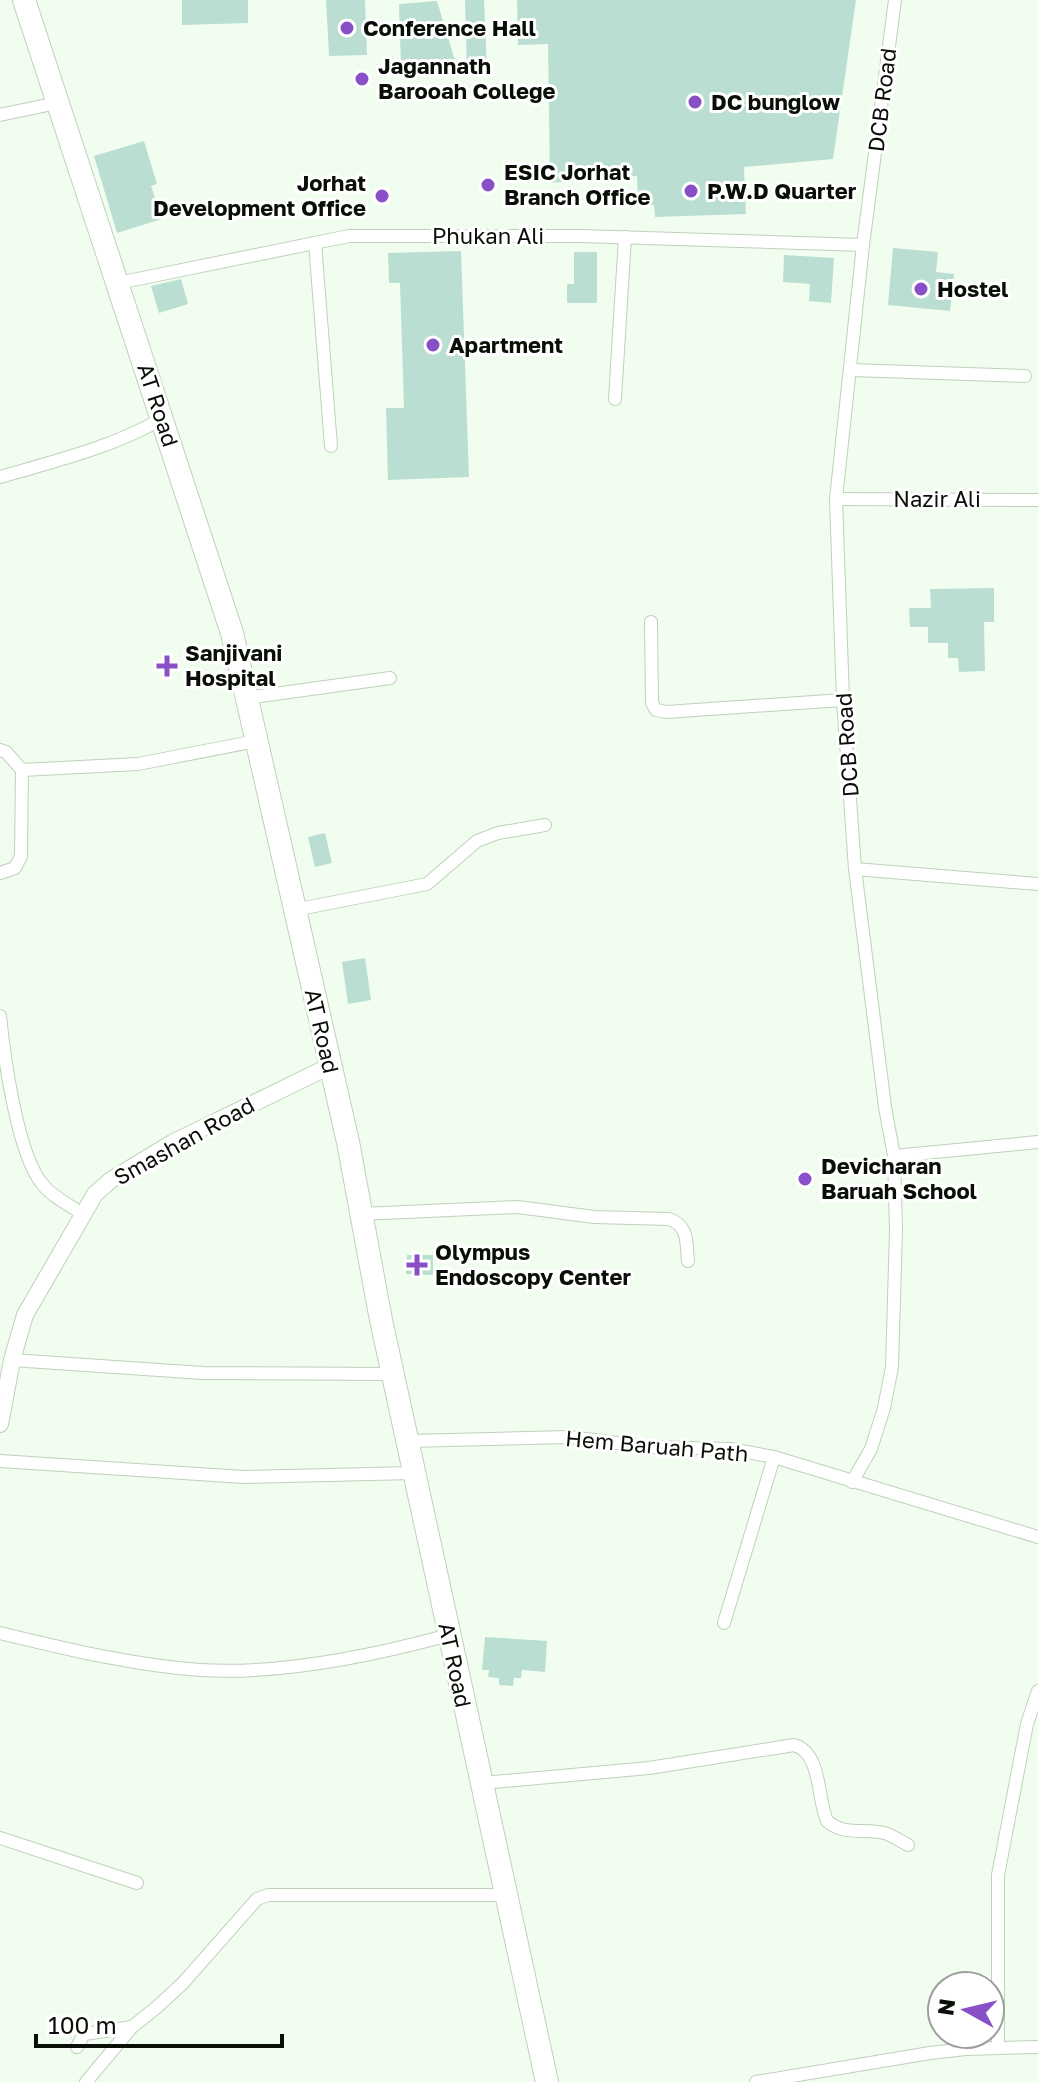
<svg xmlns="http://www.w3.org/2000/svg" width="1038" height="2082" font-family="'Golos Text',sans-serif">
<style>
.building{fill:#bbded3}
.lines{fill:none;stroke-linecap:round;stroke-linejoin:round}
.minor-casing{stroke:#bed2ba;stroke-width:14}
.tertiary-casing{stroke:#bed2ba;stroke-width:18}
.trunk-casing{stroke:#bed2ba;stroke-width:24}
.minor{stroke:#fff;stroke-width:12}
.tertiary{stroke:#fff;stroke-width:16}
.trunk{stroke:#fff;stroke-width:22}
.poi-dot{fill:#894fc6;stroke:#fff;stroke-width:3}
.labels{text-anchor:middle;stroke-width:6;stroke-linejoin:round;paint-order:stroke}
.poi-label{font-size:22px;font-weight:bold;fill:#090f07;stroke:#fff;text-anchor:start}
.street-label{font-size:22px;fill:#090f07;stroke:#fff}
</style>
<rect width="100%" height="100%" fill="#f1feef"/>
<g class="building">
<path d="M182 0H248V23L182 25Z"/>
<path d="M326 0H365L367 55 329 56Z"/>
<path d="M465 0H484L487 69 467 70Z"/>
<path d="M517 0H856L833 159 744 167 746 214 655 217 654 205H638L637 176 550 183 548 44 518 45Z"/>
<path d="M437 1 456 64 401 66 399 4Z"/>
<path d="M144 141 157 184 151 186 162 219 117 233 94 156Z"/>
<path d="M893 248 938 252 936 272 954 274 950 311 888 305Z"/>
<path d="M461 251 469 477 388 480 386 408H404L400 283H389L388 253Z"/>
<path d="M574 252H597V303H567V284H574Z"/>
<path d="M784 255 834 258 831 303 809 301 810 284 783 282Z"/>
<path d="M181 279 188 304 159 313 151 286Z"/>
<path d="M994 588V622H984L985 671 959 672 958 658H948V643H928V627H910L909 608H931L930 589Z"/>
<path d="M325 833 332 863 315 867 308 837Z"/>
<path d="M365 958 371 1000 348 1004 342 962Z"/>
<path d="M407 1255H433V1275L406 1274Z"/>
<path d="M485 1637 547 1641 545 1672 522 1670 521 1678H514L513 1686 499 1685V1678L488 1677 489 1670H482Z"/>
</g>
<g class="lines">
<defs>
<g id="minor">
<path d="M0 115 57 103"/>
<path d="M315 243 331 446"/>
<path d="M118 283 349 236H581L863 245"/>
<path d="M852 370 1025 376"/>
<path d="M615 399 625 237"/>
<path d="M0 477C55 461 114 447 163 418"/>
<path d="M836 499 1038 500"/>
<path d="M651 622 652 703 656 710 666 712 843 700"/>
<path d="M246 698 390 678"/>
<path d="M0 750 6 752 22 770 138 764 256 741"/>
<path d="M855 869 1038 884"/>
<path d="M0 873 15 868 21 856 22 770"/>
<path d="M294 910 427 884 477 841 498 833 545 825"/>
<path d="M0 1016C4 1055 17 1155 43 1185 53 1197 69 1205 83 1214"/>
<path d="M894 1156 1038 1142"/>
<path d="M361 1214 518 1207 594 1217 669 1219C689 1226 686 1242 688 1261"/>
<path d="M12 1360 203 1373 393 1374"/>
<path d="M408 1441 569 1437 650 1447 731 1449 774 1457 1038 1537"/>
<path d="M0 1461 244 1477 414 1473"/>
<path d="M852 1482 871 1449 884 1408 892 1367 896 1230 894 1156 885 1107 855 869 843 700 836 499 863 245 895 0"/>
<path d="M724 1623 774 1457"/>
<path d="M0 1633C66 1649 132 1665 200 1670 279 1675 372 1656 449 1635"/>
<path d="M482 1783 649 1768 794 1745C822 1753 817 1799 827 1821 844 1836 864 1828 884 1833 892 1835 900 1841 908 1845"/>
<path d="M0 1838 137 1883"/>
<path d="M77 2047 84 2034 132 2027 157 2007 183 1983 257 1899 268 1895H506"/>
<path d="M998 2048V1875L1027 1724 1038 1691"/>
<path d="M86 2082 132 2027"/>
<path d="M756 2082 930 2053 966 2049 1038 2047"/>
</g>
<path id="tertiary" d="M0 1424 12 1360 25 1315 95 1194 111 1180 172 1143 330 1066"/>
<path id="trunk" d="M24 0 232 633 348 1142 381 1320 547 2082"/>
</defs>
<use href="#minor" class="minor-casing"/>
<use href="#tertiary" class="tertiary-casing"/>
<use href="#trunk" class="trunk-casing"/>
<use href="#minor" class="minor"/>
<use href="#tertiary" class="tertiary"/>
<use href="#trunk" class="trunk"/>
</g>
<g class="poi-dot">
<circle cx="347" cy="28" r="8"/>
<circle cx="362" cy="79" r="8"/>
<circle cx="695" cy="102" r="8"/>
<circle cx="488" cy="185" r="8"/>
<circle cx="691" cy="191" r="8"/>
<circle cx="382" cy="196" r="8"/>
<circle cx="921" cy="289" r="8"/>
<circle cx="433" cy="345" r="8"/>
<path d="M163 654h8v8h8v8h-8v8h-8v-8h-8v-8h8z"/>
<circle cx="805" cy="1179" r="8"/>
<path d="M413 1253h8v8h8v8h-8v8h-8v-8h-8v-8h8z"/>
</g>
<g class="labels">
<g class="poi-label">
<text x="363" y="36">Conference Hall</text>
<text x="378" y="74">Jagannath<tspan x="378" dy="25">Barooah College</tspan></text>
<text x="711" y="110">DC bunglow</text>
<text x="504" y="180">ESIC Jorhat<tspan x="504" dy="25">Branch Office</tspan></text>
<text x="366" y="191" text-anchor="end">Jorhat<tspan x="366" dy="25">Development Office</tspan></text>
<text x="707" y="199">P.W.D Quarter</text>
<text x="937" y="297">Hostel</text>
<text x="449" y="353">Apartment</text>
<text x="185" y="661">Sanjivani<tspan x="185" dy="25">Hospital</tspan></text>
<text x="821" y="1174">Devicharan<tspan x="821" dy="25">Baruah School</tspan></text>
<text x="435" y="1260">Olympus<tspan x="435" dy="25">Endoscopy Center</tspan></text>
</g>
<g class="street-label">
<text transform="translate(882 100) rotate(-83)" y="8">DCB Road</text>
<text x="488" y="244">Phukan Ali</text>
<text transform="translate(158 405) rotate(72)" y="8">AT Road</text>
<text x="937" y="507">Nazir Ali</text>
<text transform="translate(847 745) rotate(-94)" y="8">DCB Road</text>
<text transform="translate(322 1031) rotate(77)" y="8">AT Road</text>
<text transform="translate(184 1141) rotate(-29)" y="8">Smashan Road</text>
<text transform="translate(657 1446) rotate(5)" y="8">Hem Baruah Path</text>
<text transform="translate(455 1665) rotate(78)" y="8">AT Road</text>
</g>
</g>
<g transform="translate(966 2010) rotate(278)"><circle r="38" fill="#ffffff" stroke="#9d9f9c" stroke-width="2"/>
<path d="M0-6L14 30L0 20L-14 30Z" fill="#894fc6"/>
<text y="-12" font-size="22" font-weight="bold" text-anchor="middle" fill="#090f07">N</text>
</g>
<path d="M36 2034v12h246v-12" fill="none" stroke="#090f07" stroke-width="4"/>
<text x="48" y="2034" font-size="24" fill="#090f07" stroke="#ffffff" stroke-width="6" paint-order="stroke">100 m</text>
</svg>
